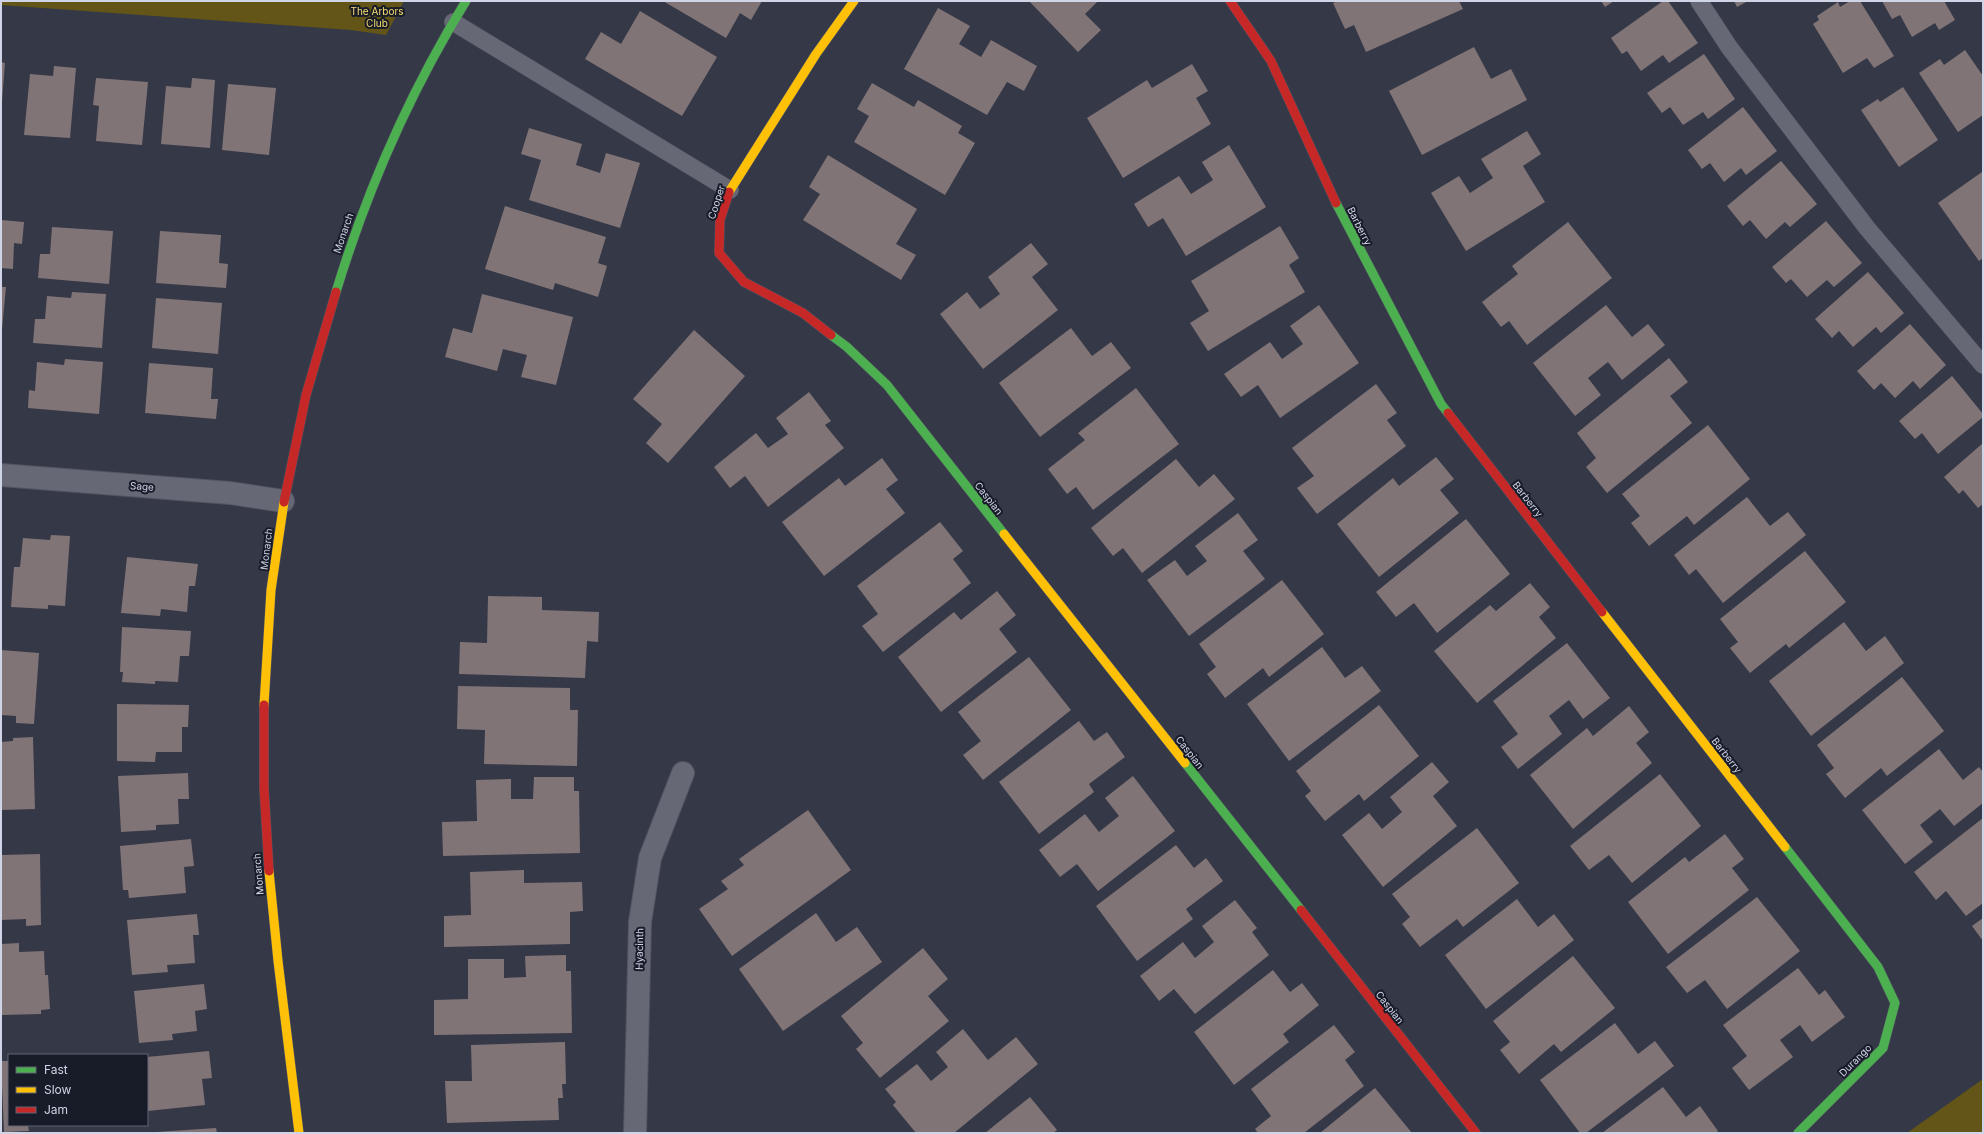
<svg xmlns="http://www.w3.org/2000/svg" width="1984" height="1134" font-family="Inter,sans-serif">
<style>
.green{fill:#625517}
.building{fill:#817476}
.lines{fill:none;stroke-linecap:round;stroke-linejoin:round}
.lane-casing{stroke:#515461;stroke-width:18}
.street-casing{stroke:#515461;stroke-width:24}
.fast-casing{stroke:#515461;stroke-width:10}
.slow-casing{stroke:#515461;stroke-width:10}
.jam-casing{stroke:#515461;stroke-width:10}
.lane{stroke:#666875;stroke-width:17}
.street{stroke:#666875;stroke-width:22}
.fast{stroke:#4caf50;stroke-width:9}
.slow{stroke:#ffc107;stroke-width:9}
.jam{stroke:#c62828;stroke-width:9}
.labels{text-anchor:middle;stroke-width:4;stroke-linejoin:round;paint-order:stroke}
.park-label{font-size:10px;fill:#f9df72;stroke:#181b28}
.street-label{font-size:10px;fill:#d0d4e7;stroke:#181b28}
</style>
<rect width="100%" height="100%" fill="#353847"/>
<g class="green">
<path d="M1 1H404L386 35 351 30 1 5Z"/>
<path d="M1983 1079V1133H1907Z"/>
</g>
<g class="building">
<path d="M663 1H762L751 20 740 13 726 38Z"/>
<path d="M1029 1H1098L1085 14 1101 30 1078 52Z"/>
<path d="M1338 1H1459L1463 9 1366 52 1354 25 1345 29 1333 3Z"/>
<path d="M1601 1H1614L1605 7Z"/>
<path d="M1663 1H1668L1698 43 1669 63 1663 55 1641 71 1627 51 1622 54 1611 38Z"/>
<path d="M1734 1H1748L1737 7Z"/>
<path d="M1850 1H1860L1894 56 1874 68 1867 58 1843 73 1813 24 1819 20 1817 16 1838 2 1840 7Z"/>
<path d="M1882 1H1944L1955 20 1939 30 1935 23 1912 37 1900 15 1892 19Z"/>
<path d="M938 8 970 26 959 44 981 57 991 40 1037 66 1024 91 1007 82 987 115 904 69Z"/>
<path d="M640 11 717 57 682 116 585 59 601 32 621 44Z"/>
<path d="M1474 47 1491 79 1511 69 1527 100 1422 155 1389 91Z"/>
<path d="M1965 50 1983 76V115L1958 132 1919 73 1940 59 1944 65Z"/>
<path d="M1704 54 1735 99 1708 119 1703 112 1683 125 1670 107 1662 113 1647 93Z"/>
<path d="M1 62 5 63 2 101H1Z"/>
<path d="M1192 64 1208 91 1196 98 1211 124 1123 178 1087 118 1147 80 1152 88Z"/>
<path d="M54 66 76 68 70 138 24 135 30 74 53 76Z"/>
<path d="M96 78 148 82 142 145 96 141 99 106 93 105Z"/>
<path d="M192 78 215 80 210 148 161 144 166 86 191 88Z"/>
<path d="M872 83 914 107 918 100 962 126 958 133 975 143 945 195 854 142 869 116 857 109Z"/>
<path d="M228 84 276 88 269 155 222 150Z"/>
<path d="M1903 87 1938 140 1899 167 1861 110 1878 99 1880 102Z"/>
<path d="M1743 107 1777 151 1746 175 1741 168 1724 182 1710 163 1702 169 1688 150Z"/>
<path d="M529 128 582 144 576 165 600 173 606 153 640 163 620 228 529 200 541 160 521 154Z"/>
<path d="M1527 131 1541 154 1523 166 1545 202 1466 251 1431 193 1459 176 1470 193 1493 178 1481 159Z"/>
<path d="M1229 145 1266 207 1186 256 1163 218 1148 227 1134 204 1179 176 1191 194 1213 180 1202 162Z"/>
<path d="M828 155 917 209 896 244 916 255 901 280 803 220 820 194 809 187Z"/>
<path d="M1781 161 1817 204 1790 227 1785 222 1766 239 1750 220 1743 226 1727 206Z"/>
<path d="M1982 172 1983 258 1979 261 1938 203Z"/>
<path d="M505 206 606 237 598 263 607 266 598 297 555 283 553 290 485 269Z"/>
<path d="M1 220 24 222 22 244 14 243 13 269 1 268Z"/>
<path d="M1826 221 1862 263 1834 287 1827 280 1807 297 1791 279 1786 283 1772 267Z"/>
<path d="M1568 222 1612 278 1527 345 1509 321 1501 327 1482 302 1518 274 1512 266Z"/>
<path d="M1280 226 1299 258 1289 265 1305 292 1208 351 1190 323 1209 311 1191 281Z"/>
<path d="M52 227 113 231 109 284 38 278 40 254H50Z"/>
<path d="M160 231 221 235 219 263 228 264 226 288 156 283Z"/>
<path d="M1031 243 1048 264 1032 277 1058 310 983 369 940 314 967 292 980 309 1000 294 988 277Z"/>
<path d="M1868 272 1904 313 1881 333 1876 327 1853 347 1839 331 1832 338 1815 319Z"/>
<path d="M1 287H6L2 329H1Z"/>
<path d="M72 292 106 294 102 348 33 343 35 319H45L47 296 71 298Z"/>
<path d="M482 294 573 317 556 385 521 377 527 355 503 349 497 371 445 357 453 328 472 333Z"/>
<path d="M156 298 222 303 218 354 152 348Z"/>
<path d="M1319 305 1359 363 1280 418 1258 385 1241 397 1224 374 1270 342 1282 359 1303 344 1290 326Z"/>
<path d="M1606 305 1632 337 1648 324 1665 345 1622 380 1608 362 1588 378 1601 395 1575 416 1533 363Z"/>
<path d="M1910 324 1946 365 1920 389 1913 381 1895 398 1881 383 1874 390 1857 371Z"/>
<path d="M1071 328 1092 356 1111 342 1131 368 1040 437 999 383Z"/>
<path d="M694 330 745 376 668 463 646 443 662 424 633 399Z"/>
<path d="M1669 358 1688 382 1670 396 1692 423 1607 493 1586 467 1596 458 1577 433Z"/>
<path d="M65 359 103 362 99 414 28 408 29 390 35 391 37 362 64 365Z"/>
<path d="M149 363 213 368 211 399H218L216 419 145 413Z"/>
<path d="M1952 376 1983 414V417L1938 454 1922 433 1915 439 1899 421Z"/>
<path d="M1376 384 1397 413 1387 420 1406 446 1317 514 1297 488 1314 476 1292 448Z"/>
<path d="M1136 388 1179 444 1093 510 1076 487 1067 494 1048 469 1085 440 1078 433Z"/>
<path d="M809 392 831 421 825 425 844 448 768 507 745 476 730 488 714 467 756 433 768 448 788 434 776 418Z"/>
<path d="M1708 425 1750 479 1694 525 1687 516 1649 546 1631 523 1640 516 1622 494Z"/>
<path d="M1983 443V504L1978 508 1963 490 1959 494 1944 477Z"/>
<path d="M1436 457 1454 479 1440 490 1459 513 1379 577 1337 524 1393 478 1399 486Z"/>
<path d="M882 458 898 480 886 489 905 513 824 576 782 522 839 478 845 486Z"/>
<path d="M1176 459 1199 487 1214 474 1235 499 1142 573 1123 548 1113 556 1091 528Z"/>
<path d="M1747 497 1770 526 1788 512 1806 535 1723 603 1696 569 1689 575 1674 555Z"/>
<path d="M1238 513 1258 540 1243 551 1265 579 1189 636 1147 580 1175 560 1187 576 1207 561 1195 546Z"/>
<path d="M1466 519 1510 574 1437 633 1414 603 1396 617 1376 592Z"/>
<path d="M940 522 963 551 953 559 971 583 883 652 862 626 878 614 857 586Z"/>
<path d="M51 535 70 536 65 606 48 605V609L11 607 14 567H20L23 538 50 540Z"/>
<path d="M1805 551 1846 602 1789 648 1786 644 1750 673 1730 648 1738 642 1720 619Z"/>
<path d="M127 557 198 564 195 586H189L187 612 161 609 160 616 121 613Z"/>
<path d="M1282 580 1324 634 1269 677 1263 668 1225 698 1207 674 1216 667 1199 644Z"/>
<path d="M1530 583 1550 607 1539 617 1556 638 1477 703 1434 651 1490 605 1496 611Z"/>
<path d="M997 591 1016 615 999 629 1017 652 941 712 898 657 954 612 961 620Z"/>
<path d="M488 596 542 597V610L599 612 598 642 587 641 585 678 459 674 460 642 487 643Z"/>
<path d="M1844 622 1866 651 1885 636 1904 663 1811 736 1769 681Z"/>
<path d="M122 627 191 631 189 656H180L178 682 155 681V684L122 682 123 672H120Z"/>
<path d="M1567 643 1610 698 1583 719 1569 700 1549 716 1562 734 1518 769 1501 747 1518 734 1493 701Z"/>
<path d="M1322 647 1345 678 1362 666 1381 691 1289 761 1247 704Z"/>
<path d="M1 650 39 653 34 724 16 723V716L1 715Z"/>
<path d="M1029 657 1071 710 983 780 963 755 981 741 958 712Z"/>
<path d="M1902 677 1944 731 1887 776 1881 768 1845 798 1826 774 1834 768 1817 745Z"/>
<path d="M458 686 570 688V710H578L577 766 484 764 485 730 457 729Z"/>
<path d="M117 704 189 705 188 727H182V752H156L155 762 117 761Z"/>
<path d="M1379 705 1419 756 1364 801 1359 794 1325 821 1305 796 1311 791 1296 771Z"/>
<path d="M1629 706 1649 732 1636 743 1652 763 1573 829 1530 775 1587 728 1593 736Z"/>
<path d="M1079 721 1094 741 1107 732 1125 757 1089 784 1094 792 1039 834 999 782Z"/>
<path d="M33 737 35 809 1 810V742L13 741V738Z"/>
<path d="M1939 749 1963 780 1979 767 1983 772V803L1954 826 1940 809 1920 825 1933 842 1905 864 1862 810Z"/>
<path d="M1432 762 1449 782 1433 796 1457 826 1383 887 1342 835 1369 813 1382 829 1402 812 1390 797Z"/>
<path d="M188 773 189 799H178L179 824 156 825V830L121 832 118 776Z"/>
<path d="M1660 774 1701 826 1632 883 1609 855 1589 870 1570 846Z"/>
<path d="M1133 776 1175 831 1098 891 1077 864 1060 877 1039 850 1085 814 1099 832 1119 816 1105 798Z"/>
<path d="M534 777H574V791H579L580 853 443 856 442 822 477 821 476 780 511 779V799H533Z"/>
<path d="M808 810 851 870 732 956 699 909 728 889 721 881 744 865 739 859Z"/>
<path d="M1983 818V903L1966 916 1946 891 1936 900 1914 872Z"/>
<path d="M1477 828 1519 883 1463 927 1457 919 1420 947 1402 924 1410 917 1392 894Z"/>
<path d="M1725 834 1744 859 1732 868 1749 890 1668 954 1628 902 1685 857 1689 862Z"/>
<path d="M191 839 194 866 184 867 186 893 129 898 128 890H123L120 846Z"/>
<path d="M1176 845 1194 868 1206 858 1223 881 1186 909 1193 919 1137 961 1096 906Z"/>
<path d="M40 854 41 925 26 926V919L1 920V855Z"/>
<path d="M524 870V883L582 882 583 911 570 912V944L444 947V916L471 915 470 872Z"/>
<path d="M1757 897 1800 951 1727 1009 1705 980 1687 993 1666 967Z"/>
<path d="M1517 899 1538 927 1554 914 1574 940 1486 1009 1445 955Z"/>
<path d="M1235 900 1257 928 1252 932 1269 955 1195 1014 1174 989 1159 1001 1140 976 1183 942 1195 958 1214 942 1202 926Z"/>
<path d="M816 913 836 942 857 927 882 962 783 1031 739 969Z"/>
<path d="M197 914 199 935H193L195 963 167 965 168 972 132 975 127 920Z"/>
<path d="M1983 918V941L1972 926Z"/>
<path d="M19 943V952L44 951 45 975H48L50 1009 41 1010V1014L1 1015V944Z"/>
<path d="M923 948 948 979 928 996 949 1021 880 1078 856 1049 863 1043 841 1016Z"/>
<path d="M566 955V971H571L572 1033 434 1035V1000L468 999V959H504V978L526 977 525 956Z"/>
<path d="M1573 956 1615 1008 1561 1052 1554 1044 1519 1074 1500 1050 1510 1042 1493 1021Z"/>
<path d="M1798 968 1819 995 1825 990 1845 1017 1812 1042 1800 1025 1780 1040 1793 1057 1749 1090 1732 1068 1747 1056 1723 1025Z"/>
<path d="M1273 970 1290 992 1302 983 1319 1005 1283 1034 1289 1042 1234 1085 1194 1032Z"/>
<path d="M204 984 207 1009 195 1011 197 1031 172 1034 173 1040 139 1043 134 991Z"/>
<path d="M1615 1023 1638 1054 1655 1041 1674 1066 1586 1133H1580L1540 1080Z"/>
<path d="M1334 1025 1355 1052 1345 1060 1364 1086 1304 1133H1258L1255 1129 1271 1116 1251 1089Z"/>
<path d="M963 1029 988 1060 1016 1037 1038 1064 954 1133H916L893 1105 896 1102 885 1089 917 1064 931 1081 948 1067 936 1052Z"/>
<path d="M565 1042 566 1084H562L563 1098H558L559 1120 447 1123 445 1081H472L471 1045Z"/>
<path d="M209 1051 212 1078 202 1079 205 1105 148 1111 147 1057Z"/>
<path d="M1 1061H9V1125H28L29 1131 4 1132Z"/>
<path d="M1663 1087 1686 1117 1700 1106 1718 1131 1716 1133H1602Z"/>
<path d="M1375 1088 1412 1133H1320Z"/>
<path d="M1030 1097 1057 1130 1053 1133H985Z"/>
<path d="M216 1128 217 1133H156V1132Z"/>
</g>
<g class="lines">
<defs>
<g id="lane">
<path d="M1699 1 1729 47 1867 228 1983 365"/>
<path d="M453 22 730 190"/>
</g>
<g id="street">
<path d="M1 475 230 493 283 501"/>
<path d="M635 1133 640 922 650 858 683 773"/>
</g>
<g id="fast">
<path d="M1336 203 1441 404 1448 413"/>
<path d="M336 292C367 190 410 92 466 1"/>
<path d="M831 335 847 347 887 385 1004 534"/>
<path d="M1185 763 1301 910"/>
<path d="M1785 847 1878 967 1895 1003 1883 1048 1798 1133"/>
</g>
<g id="slow">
<path d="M729 192 816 54 854 1"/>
<path d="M1004 534 1185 763"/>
<path d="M1602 612 1785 847"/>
<path d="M264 705 271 590 284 502"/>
<path d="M269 871 278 961 299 1133"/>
</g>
<g id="jam">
<path d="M1230 1 1271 61 1336 203"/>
<path d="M729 192 720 220 719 253 744 282 803 313 831 335"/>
<path d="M1448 413 1602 612"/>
<path d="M284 502 306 395 336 292"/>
<path d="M264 705V788L269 871"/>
<path d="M1301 910 1476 1133"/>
</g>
</defs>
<use href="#lane" class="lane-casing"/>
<use href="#street" class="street-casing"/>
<use href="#fast" class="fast-casing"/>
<use href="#slow" class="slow-casing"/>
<use href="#jam" class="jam-casing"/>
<use href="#lane" class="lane"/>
<use href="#street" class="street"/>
<use href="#fast" class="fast"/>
<use href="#slow" class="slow"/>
<use href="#jam" class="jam"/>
</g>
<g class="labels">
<g class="park-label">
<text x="377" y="15">The Arbors<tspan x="377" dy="12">Club</tspan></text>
</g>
<g class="street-label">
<text transform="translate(716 202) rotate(-72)" y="4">Cooper</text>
<text transform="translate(1360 226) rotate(63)" y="4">Barberry</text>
<text transform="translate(343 233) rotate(-71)" y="4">Monarch</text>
<text transform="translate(142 486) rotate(4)" y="4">Sage</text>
<text transform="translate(989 498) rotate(52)" y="4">Caspian</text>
<text transform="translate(1528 499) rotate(52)" y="4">Barberry</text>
<text transform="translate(266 549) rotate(-83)" y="4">Monarch</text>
<text transform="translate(1190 752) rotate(52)" y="4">Caspian</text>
<text transform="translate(1727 755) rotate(52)" y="4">Barberry</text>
<text transform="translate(258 874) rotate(-95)" y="4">Monarch</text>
<text transform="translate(639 949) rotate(-89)" y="4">Hyacinth</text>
<text transform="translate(1390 1007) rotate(52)" y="4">Caspian</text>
<text transform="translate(1855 1060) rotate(-45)" y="4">Durango</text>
</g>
</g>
<rect width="1984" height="1134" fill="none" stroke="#d0d4e7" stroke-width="4"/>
<rect x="8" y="1054" width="140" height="72" fill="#181b28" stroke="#626574"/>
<rect x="16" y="1067" width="20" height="6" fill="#4caf50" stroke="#626574"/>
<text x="44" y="1074" font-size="12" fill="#d0d4e7">Fast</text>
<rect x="16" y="1087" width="20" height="6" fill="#ffc107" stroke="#626574"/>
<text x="44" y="1094" font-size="12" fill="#d0d4e7">Slow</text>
<rect x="16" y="1107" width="20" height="6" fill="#c62828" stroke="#626574"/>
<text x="44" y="1114" font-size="12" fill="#d0d4e7">Jam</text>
</svg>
